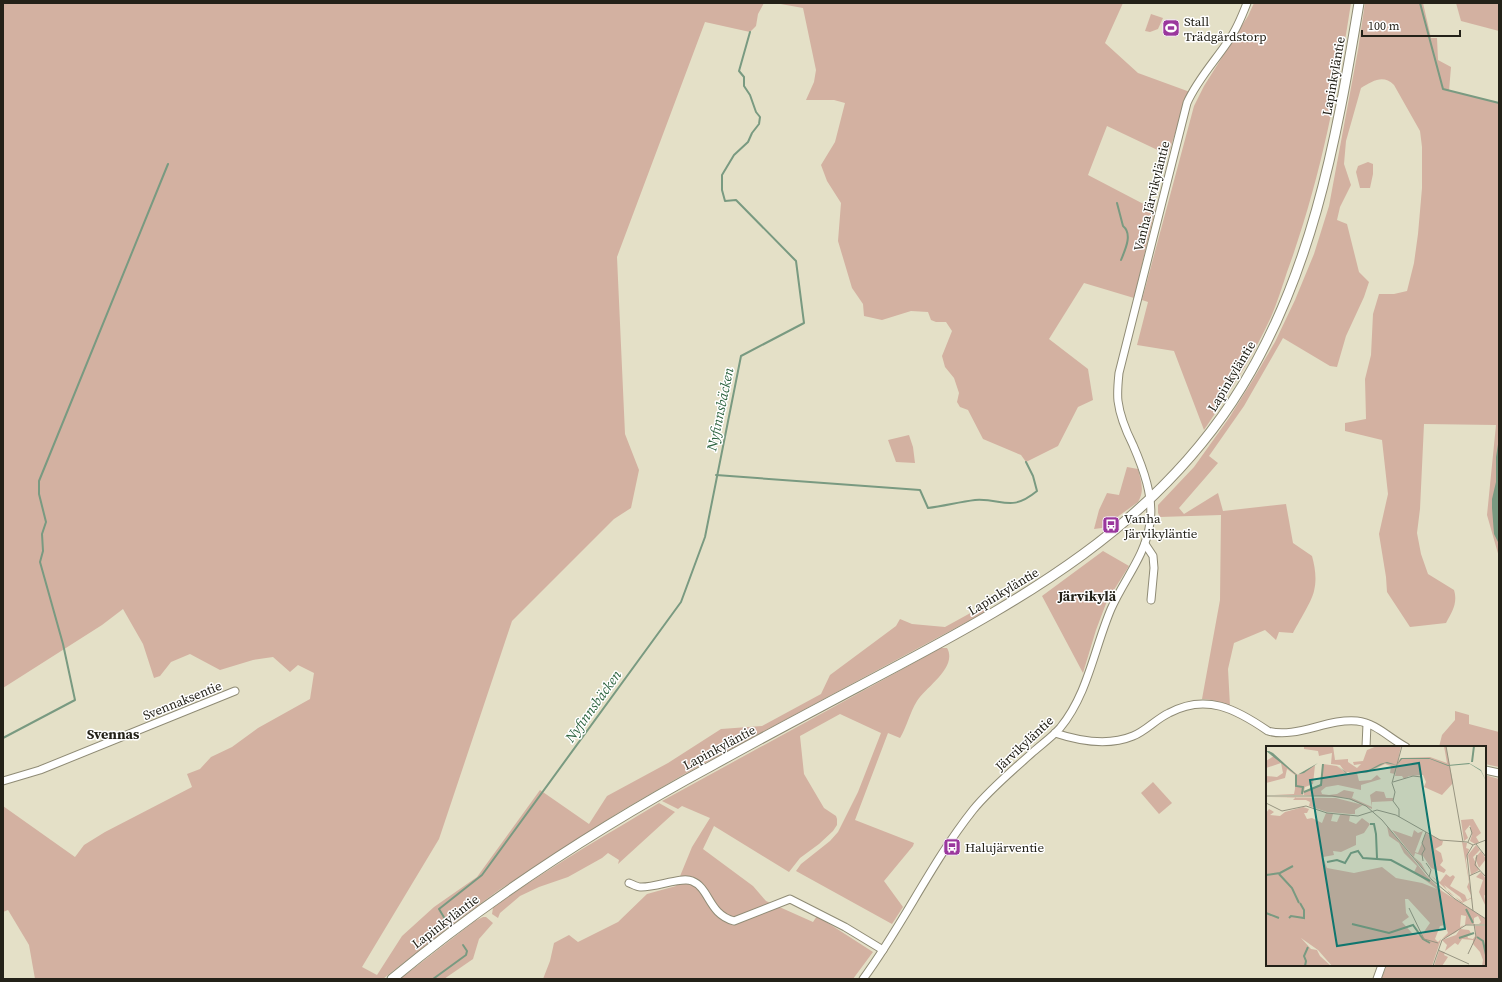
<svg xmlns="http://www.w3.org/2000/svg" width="1502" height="982" font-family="'Source Serif 4',serif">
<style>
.green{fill:#d3b1a1}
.water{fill:#799a81}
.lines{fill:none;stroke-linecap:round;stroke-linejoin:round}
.stream{stroke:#799a81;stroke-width:2}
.minor-casing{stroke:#8f8b75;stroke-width:9}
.major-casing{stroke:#8f8b75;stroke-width:11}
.minor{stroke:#fff;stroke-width:7}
.major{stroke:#fff;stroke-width:9}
.labels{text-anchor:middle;stroke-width:3;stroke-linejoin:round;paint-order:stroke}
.poi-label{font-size:13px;fill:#232118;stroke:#fff;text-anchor:start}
.street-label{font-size:13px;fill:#232118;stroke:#fff}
.water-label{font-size:14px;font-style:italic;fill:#2e6440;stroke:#fff}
.neighbourhood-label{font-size:14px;font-weight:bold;fill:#232118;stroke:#fff}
.inset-river{fill:none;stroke:#799a81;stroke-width:2}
.inset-road{fill:none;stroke:#979481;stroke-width:1}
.view{fill:#0f766e;fill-opacity:0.15;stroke:#0f766e;stroke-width:2}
.inset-edge{fill:none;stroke:#232118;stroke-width:2}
</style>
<rect width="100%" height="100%" fill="#e4e0c7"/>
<g class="green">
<path d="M3 3H764L758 14 756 26 750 32 705 22 617 257 625 434 639 470 631 508 614 519 512 621 439 839 362 967 377 975 402 936 434 907 477 877 540 790 589 824 607 796 668 763 721 729 762 726 821 694 830 675 896 626 900 619 912 624 945 627 985 605 987 611 681 776 621 811 499 890 446 929 383 979H35L29 945 8 910 3 912V806L75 857 84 845 105 832 192 787 187 774 200 769 211 757 232 747 258 728 310 699 314 673 298 665 290 672 273 657 253 660 220 670 190 654 171 662 160 676 154 678 143 644 123 609 102 625 3 688Z"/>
<path d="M775 3H1123L1105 43 1138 73 1190 92 1185 103 1168 155 1107 126 1088 175 1155 210 1134 298 1084 283 1049 339 1088 369 1093 400 1078 407 1058 446 1026 462 1021 455 983 439 968 410 960 407 957 402 959 393 954 378 945 367 942 356 952 331 946 322H936L931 320 928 312 911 311 882 320 864 316 863 304 852 288 838 241 841 203 827 181 821 165 835 142 845 103 834 100H806L814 82 816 70 803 8Z"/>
<path d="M1254 3H1351C1337 94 1319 185 1287 272 1282 287 1277 303 1271 317 1253 357 1228 394 1204 430L1174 351 1137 345 1148 302 1142 300 1194 106 1204 86 1248 16Z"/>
<path d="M1365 3H1423L1431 38H1437L1438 60 1451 67 1449 91 1499 103V557L1487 515 1496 425 1424 424 1420 509 1417 533 1421 554 1428 574 1454 590C1458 603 1452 612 1446 623L1410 627 1387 592 1386 577 1379 534 1388 494 1382 440 1345 431V423L1366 419 1365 379 1371 355 1373 314 1379 294H1394L1407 291 1414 263 1418 234 1422 188V147L1420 131 1394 85C1383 74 1373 81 1361 88L1346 141 1344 164 1351 185 1340 207 1337 220 1347 224 1359 272 1369 282 1364 297 1346 336 1337 367 1330 366 1283 338 1244 406 1209 456 1218 463 1179 508 1184 514 1218 493 1223 511 1286 504 1293 543 1312 556C1315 567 1317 579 1314 591 1312 601 1298 623 1293 633L1279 632 1276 640 1265 630 1234 643 1228 669 1230 706 1212 700 1202 699 1220 600 1221 515 1160 517 1158 513V505L1194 467 1229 418 1254 378 1275 342 1295 300 1314 254 1329 206 1358 50Z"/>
<path d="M1456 3H1499V31L1461 21Z"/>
<path d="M1151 14 1163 18 1158 29 1150 32 1145 31Z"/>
<path d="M1368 162 1373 164V174L1370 188H1360L1356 172 1358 166Z"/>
<path d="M909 435 913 447 915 463 896 462 888 440Z"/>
<path d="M1127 467 1138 469C1141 481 1145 491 1138 502L1102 528 1094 529 1099 510 1107 493 1119 495Z"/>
<path d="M1103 551 1129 566 1107 601 1096 630 1083 673 1042 596Z"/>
<path d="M941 648H947C958 667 926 687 917 701 910 712 907 726 900 738L888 733 855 820 914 843 913 846 884 881 903 907 892 924 796 871 801 864 830 841 838 832 858 792 881 733 840 714 800 736 804 774 824 808 836 816 837 819V825L833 831 819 844 800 858 789 872 714 826 703 849 753 886 766 901 813 922 817 916 873 952 853 979H543L550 961 554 943 569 935 578 942 618 922 647 894 676 886 692 847 710 818 682 806 678 809 662 801Z"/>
<path d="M1455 711 1469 715V724L1499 732V767L1485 764V747H1439L1442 735 1455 720Z"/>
<path d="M1485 775 1499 779V979H1381L1387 965H1485Z"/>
<path d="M1153 782 1172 803 1159 814 1141 793Z"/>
<path d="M659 803 675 812 618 864 619 860 608 853 602 858 568 877 539 887 520 896 500 913 498 918 492 914 493 908C546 869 603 837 659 803Z"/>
<path d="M483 917H486L493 923 479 939 473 959 444 979H400L475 921Z"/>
</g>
<path class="water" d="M1499 438V544L1494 534 1492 508V499L1496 482V457Z"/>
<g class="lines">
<g class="stream">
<path d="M1420 3 1443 89 1499 103"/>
<path d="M1117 203 1123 226C1133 234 1125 250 1121 260"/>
<path d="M716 475 920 490 928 508C944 506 959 502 975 500 1003 498 1010 513 1037 491L1033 476 1026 462"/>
<path d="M3 738 75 700 63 644 40 562 43 551 42 534 46 522 39 494V481L168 164"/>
<path d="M445 919 439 909 482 875 681 602 705 537 741 356 804 323 796 261 736 200 725 201 722 190V175L734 155 748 142 752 133 759 124 760 117 756 112 750 95 744 86V77L739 71 750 32"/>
<path d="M433 979 466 955 467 951 463 945"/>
</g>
<defs>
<g id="minor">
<path d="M1145 544 1153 556 1154 568 1151 600"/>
<path d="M1055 733C1079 741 1109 746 1133 736 1146 731 1156 719 1169 713 1206 693 1236 709 1268 731 1296 739 1328 718 1357 721 1376 723 1389 738 1406 747"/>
<path d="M1366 747 1367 724"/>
<path d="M1485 770 1499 773"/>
<path d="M3 781 40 770 235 691"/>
<path d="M629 883C632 884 637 887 640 887 655 888 682 876 692 881 710 888 708 914 734 921L790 899 845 927 883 950"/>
<path d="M863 979C903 925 931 863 973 810 990 789 1013 770 1033 752 1042 744 1052 737 1060 728 1088 694 1094 649 1111 609 1124 579 1145 557 1150 523 1154 497 1143 468 1133 445 1126 431 1120 417 1118 401 1117 392 1118 383 1119 373L1187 103C1197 80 1215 61 1229 40 1237 29 1242 16 1247 3"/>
<path d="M1377 979 1382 965"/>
</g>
<path id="major" d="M392 979C491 897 600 826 713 765 774 731 837 698 899 665 1028 596 1149 527 1232 402 1311 283 1336 142 1359 3"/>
</defs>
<use href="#minor" class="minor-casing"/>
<use href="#major" class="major-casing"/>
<use href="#minor" class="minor"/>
<use href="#major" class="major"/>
</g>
<defs>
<symbol id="stadium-square" viewBox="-11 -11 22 22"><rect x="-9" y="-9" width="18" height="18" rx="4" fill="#9a379d" stroke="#fff"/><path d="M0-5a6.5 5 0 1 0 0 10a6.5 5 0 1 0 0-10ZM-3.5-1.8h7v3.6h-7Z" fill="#fff"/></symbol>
<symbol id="bus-square" viewBox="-11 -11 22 22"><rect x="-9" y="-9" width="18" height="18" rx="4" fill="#9a379d" stroke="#fff"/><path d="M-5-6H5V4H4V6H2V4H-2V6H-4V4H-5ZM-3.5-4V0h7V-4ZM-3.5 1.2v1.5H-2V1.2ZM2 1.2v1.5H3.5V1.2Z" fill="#fff"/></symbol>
</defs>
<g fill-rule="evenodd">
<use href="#stadium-square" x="1161" y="18" width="20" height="20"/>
<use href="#bus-square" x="1101" y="515" width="20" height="20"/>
<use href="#bus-square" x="942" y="837" width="20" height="20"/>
</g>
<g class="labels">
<g class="poi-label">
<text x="1184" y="26">Stall<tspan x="1184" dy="15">Trädgårdstorp</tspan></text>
<text x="1124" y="523">Vanha<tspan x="1124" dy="15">Järvikyläntie</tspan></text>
<text x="965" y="852">Halujärventie</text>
</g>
<g class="street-label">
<text transform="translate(1333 76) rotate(-80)" y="5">Lapinkyläntie</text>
<text transform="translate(1151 196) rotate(-76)" y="5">Vanha Järvikyläntie</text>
<text transform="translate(1231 376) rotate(-59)" y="5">Lapinkyläntie</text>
<text transform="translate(1003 591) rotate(-31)" y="5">Lapinkyläntie</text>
<text transform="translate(182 700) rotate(-22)" y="5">Svennaksentie</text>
<text transform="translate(1024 743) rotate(-43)" y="5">Järvikyläntie</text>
<text transform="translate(719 747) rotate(-28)" y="5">Lapinkyläntie</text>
<text transform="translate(445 921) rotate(-37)" y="5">Lapinkyläntie</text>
</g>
<g class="water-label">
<text transform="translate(720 409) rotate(-78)" y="5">Nyfinnsbäcken</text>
<text transform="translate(593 706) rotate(-54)" y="5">Nyfinnsbäcken</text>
</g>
<g class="neighbourhood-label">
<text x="1087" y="601">Järvikylä</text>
<text x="113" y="739">Svennas</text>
</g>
</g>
<g transform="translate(1266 746)">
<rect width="220" height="220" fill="#e4e0c7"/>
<path d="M38 0H67L69 14 82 13V16L91 22 95 18 88 19 87 16 97 15 101 4 111 0H135L129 28 124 27 125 20 119 18 101 27H91L93 35 105 34 111 29 115 33 95 39V44L72 39 60 41 55 45 56 48 63 49 71 48 78 44 88 46 86 52 106 61 104 49 110 45 118 46 120 52H127V55L106 56V63L81 52 38 49V46L55 38 57 18 71 20 80 27H91L79 26 74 19 65 18 66 7 53 10 52 5 38 3ZM178 0 180 1 187 37 176 49 158 41 160 36 157 29 143 30 138 33 136 30H129L132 15 135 12 164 11 181 17ZM8 10 32 29 49 19 47 38 39 41 37 49H8L28 48 29 43V29L21 23 19 32 0 37V30L11 31 17 27 15 17 0 22V15ZM0 51 70 52 97 59 89 64V68H84L61 66 43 60 44 56 40 54H27L30 51ZM37 61 43 63 41 67H38L41 73 46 72 56 77 60 67 67 68 65 75 71 76 74 69H84L83 75 90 78 96 72 104 78 98 87 90 90V99L75 106 67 105 68 109 57 111 61 122 88 127 116 121 130 132 156 137 171 143 148 126 151 120 138 107 133 97 123 90 121 80 160 129 176 145 220 173V178H213L215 176 212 170 208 172V178L199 179 200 170 195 169 194 181 198 179 189 187 176 193 182 187 179 179 174 180 169 193 172 196 175 193 166 220H66L52 204 35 192 45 203 51 204 54 210 65 220H0V67L3 63 8 66 4 69 14 70 19 66ZM139 153H142L164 177 155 190 146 187 136 176 143 171 140 167ZM207 73 215 87 210 91 213 96 209 98 204 95 206 89 204 79 199 85 202 92 198 95 195 74ZM126 84 146 91 148 84 152 87 157 85 149 106 152 107 160 87 177 95 176 99 169 103 175 107 177 115 174 119 180 124 178 127 165 122 157 110 149 107 148 111 155 117 162 129ZM196 96 201 97 200 102 203 103 200 114 207 160 206 152 196 157 164 129 174 136 180 128 184 131 187 129 189 131 184 140 199 149 201 154 206 151 201 141 203 136ZM178 139 194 151 197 156 183 147ZM210 99 214 104 207 111 213 124 205 129 202 109ZM215 105 220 113 213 122 209 112ZM215 126 220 133V150L218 149 220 161 213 146 217 134 210 131ZM209 180H220V220H216L217 214 214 206 207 198V194L196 193 192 199 189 197 179 205 181 199 176 194 190 189 194 183 203 184 205 187 201 189 202 192 207 193 210 189ZM173 205 179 206 178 209 182 211 176 220H168Z" fill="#d3b1a1" fill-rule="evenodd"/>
<path d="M0 5H3L7 7 31 29 52 17 72 20 81 27 101 25 114 18 121 16 131 19 135 12H163L182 19 203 17 215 24 220 35 215 25 204 18 182 20 164 13H136L131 19 119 17 101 26 80 27 72 20 52 17 38 27 30 29Z" fill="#799a81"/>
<path class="inset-river" d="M206 16 208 0M30 29V40L37 41 36 48M38 46 55 39 57 18M104 78H108L110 88 111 112M61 116 71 114 79 117 85 107 92 105 97 112 125 114 164 135M13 128 26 142 33 157M0 129 14 127 27 120M200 163 207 177M0 167 13 172M23 172 25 170 38 172V164L34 157M86 178 123 187 147 179 157 193 164 197M211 191 217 195 220 209M193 192 208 187M39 220 40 215 38 210 42 201"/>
<path class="inset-road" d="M180 0 197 96M127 36 147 30 156 31M0 50H66L84 53 100 60 116 74 166 134 189 153 220 173M0 57 16 65 40 60 61 67 92 70 111 64 130 69 174 94 201 96 207 99M133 71V63L127 55 129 46 126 37 136 0M202 96 206 87 204 81M210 98 220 111M211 109 209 119 220 131M157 115 156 108 159 103 156 97 160 86M160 117 165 124 163 131M203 130 214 125M143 162 158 193 172 197M207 165 201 109 207 99 220 94M172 204 203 218M202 208 210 191 208 178M167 220 176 194 200 179H220"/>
<path class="view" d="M153 17 179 183 71 200 44 34Z"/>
<rect width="220" height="220" class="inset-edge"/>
</g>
<rect width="1502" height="982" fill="none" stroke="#232118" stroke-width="8"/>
<path d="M1362 30v6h98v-6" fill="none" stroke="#232118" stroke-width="2"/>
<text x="1368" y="30" font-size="12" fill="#232118" stroke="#ffffff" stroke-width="3" paint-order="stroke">100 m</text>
</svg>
